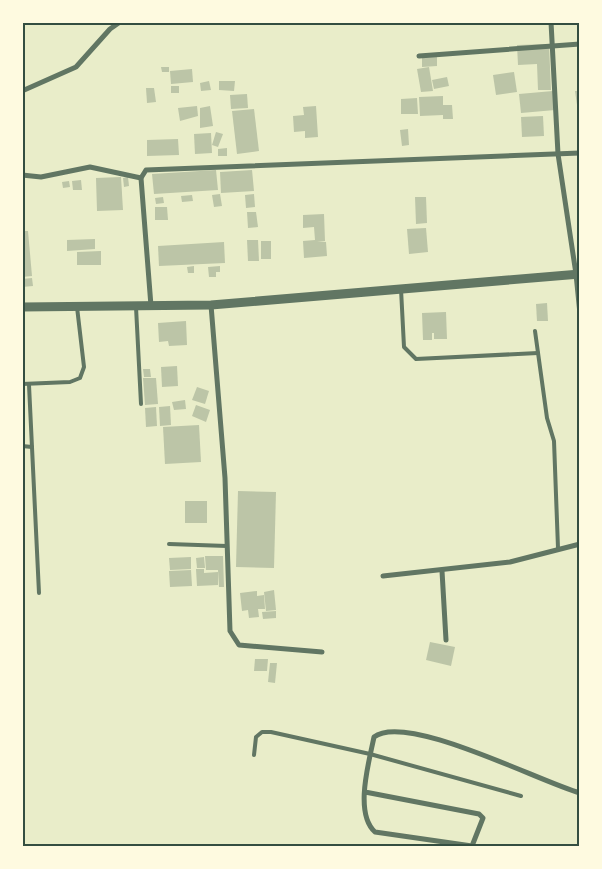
<svg xmlns="http://www.w3.org/2000/svg" width="602" height="869" font-family="Figtree,sans-serif">
<style>
.building{fill:#bcc5a7}
.lines{fill:none;stroke-linecap:round;stroke-linejoin:round}
.service{stroke:#617663;stroke-width:4}
.minor{stroke:#617663;stroke-width:5}
.tertiary{stroke:#617663;stroke-width:9}
.neatline{fill:none;stroke:#344e41;stroke-width:2}
</style>
<rect width="100%" height="100%" fill="#e9edc9"/>
<g class="building">
<path d="M549 44 551 90H538L537 64 518 65 517 45Z"/>
<path d="M422 57H437V66L422 67Z"/>
<path d="M161 67H169V72H162Z"/>
<path d="M429 67 433 91 421 92 417 69Z"/>
<path d="M192 69 193 82 171 84 170 71Z"/>
<path d="M514 72 517 92 496 95 493 75Z"/>
<path d="M447 77 449 86 434 89 432 80Z"/>
<path d="M209 81 211 90 201 91 200 83Z"/>
<path d="M219 81H235L234 91 219 90Z"/>
<rect x="171" y="86" width="8" height="7"/>
<path d="M146 88H154L156 102 147 103Z"/>
<path d="M553 91 555 110 521 113 519 94Z"/>
<path d="M575 91H580V112H578Z"/>
<path d="M247 94 248 108 231 109 230 95Z"/>
<path d="M443 96V105H452L453 119H443V115L420 116 419 97Z"/>
<path d="M417 98 418 114H401V99Z"/>
<path d="M197 106 198 116 180 121 178 108Z"/>
<path d="M210 106 213 126 200 128V108Z"/>
<path d="M316 106 318 137 305 138V131L294 132 293 116 304 115 303 107Z"/>
<path d="M254 109 259 151 237 154 232 111Z"/>
<path d="M543 116 544 136 522 137 521 117Z"/>
<path d="M408 129 409 145 402 146 400 130Z"/>
<path d="M216 132 223 134 218 147 212 145Z"/>
<path d="M211 133 212 153 195 154 194 134Z"/>
<path d="M178 139 179 155 147 156V140Z"/>
<path d="M227 148V156H218V149Z"/>
<path d="M216 170 218 190 154 194 152 174Z"/>
<path d="M252 170 254 191 221 193 220 172Z"/>
<path d="M121 177 123 210 97 211 96 178Z"/>
<path d="M128 177 129 186 124 187 123 178Z"/>
<path d="M81 180 82 190H73L72 181Z"/>
<path d="M69 181 70 187 63 188 62 182Z"/>
<path d="M220 194 222 206 214 207 212 195Z"/>
<path d="M254 194 255 207 246 208 245 195Z"/>
<path d="M192 195 193 201 182 202 181 196Z"/>
<path d="M163 197 164 203 156 204 155 198Z"/>
<path d="M415 197H426L427 223 416 224Z"/>
<path d="M155 207H167L168 220H155Z"/>
<path d="M247 212H256L258 227 248 228Z"/>
<path d="M324 214 325 241H317L326 242 327 256 304 258 303 241 315 240 314 227 303 228V215Z"/>
<path d="M426 228 428 252 409 254 407 229Z"/>
<path d="M22 231H28L32 276 22 277Z"/>
<path d="M95 239V249L67 251V240Z"/>
<path d="M247 240H258L259 261H248Z"/>
<rect x="261" y="241" width="10" height="18"/>
<path d="M224 242 225 263 159 266 158 246Z"/>
<path d="M101 251V265H77V252Z"/>
<path d="M194 266V273H188L187 267Z"/>
<path d="M220 266V272H216V277H209L208 267Z"/>
<path d="M32 278 33 286 22 287V279Z"/>
<path d="M547 303 548 321H537L536 304Z"/>
<path d="M446 312 447 339H434V333H432V340H423L422 313Z"/>
<path d="M186 321 187 345 169 346 168 341 159 342 158 323Z"/>
<path d="M177 366 178 386 162 387 161 367Z"/>
<path d="M143 369H150L151 377H144Z"/>
<path d="M143 378H156L158 404 145 405Z"/>
<path d="M197 387 209 391 205 404 192 400Z"/>
<path d="M185 400 186 409 174 410 172 402Z"/>
<path d="M196 405 210 410 206 422 192 416Z"/>
<path d="M170 406 171 425 160 426 159 407Z"/>
<path d="M156 407 157 426 146 427 145 408Z"/>
<path d="M199 425 201 462 165 464 163 427Z"/>
<path d="M238 491 276 492 274 568 236 567Z"/>
<rect x="185" y="501" width="22" height="22"/>
<path d="M205 556H223L224 587H219L218 570H206Z"/>
<path d="M191 557V569L170 570 169 558Z"/>
<path d="M204 557 205 568H197L196 558Z"/>
<path d="M196 569H204V573L218 572V585L197 586Z"/>
<path d="M191 570 192 586 170 587 169 571Z"/>
<path d="M274 590 276 610 266 611 264 592Z"/>
<path d="M257 591V596L264 595 265 609H258L259 617 249 618 248 610 242 611 240 593Z"/>
<path d="M276 611V618L263 619 262 612Z"/>
<path d="M430 642 455 647 451 666 426 660Z"/>
<path d="M255 659H268L267 671H254Z"/>
<path d="M270 663H277L275 683 268 682Z"/>
</g>
<g class="lines">
<g class="service">
<path d="M401 289 404 347 416 359 538 353"/>
<path d="M136 307 141 404"/>
<path d="M535 331 547 418 554 441 558 548"/>
<path d="M22 384 70 382 80 378 84 367 77 307"/>
<path d="M29 385 39 593"/>
<path d="M22 446 32 447"/>
<path d="M169 544 227 546"/>
<path d="M254 755 256 737 262 732H271L370 754 521 796"/>
</g>
<g class="minor">
<path d="M551 22 558 154 576 274 580 314"/>
<path d="M419 56 580 44"/>
<path d="M22 91 76 67 110 29 120 22"/>
<path d="M22 175 41 177 90 167 141 178"/>
<path d="M211 305 225 478 230 631 239 645 322 652"/>
<path d="M151 306 141 178 146 170 580 153"/>
<path d="M442 571 446 640"/>
<path d="M383 576 510 562 580 544"/>
<path d="M365 792 479 814 483 818 472 846 375 832C354 813 369 762 374 737 406 712 540 782 580 793"/>
</g>
<path class="tertiary" d="M22 307 211 305 580 274"/>
</g>
<rect width="602" height="869" fill="none" stroke="#fefae0" stroke-width="48"/>
<rect x="24" y="24" width="554" height="821" class="neatline"/>
</svg>
